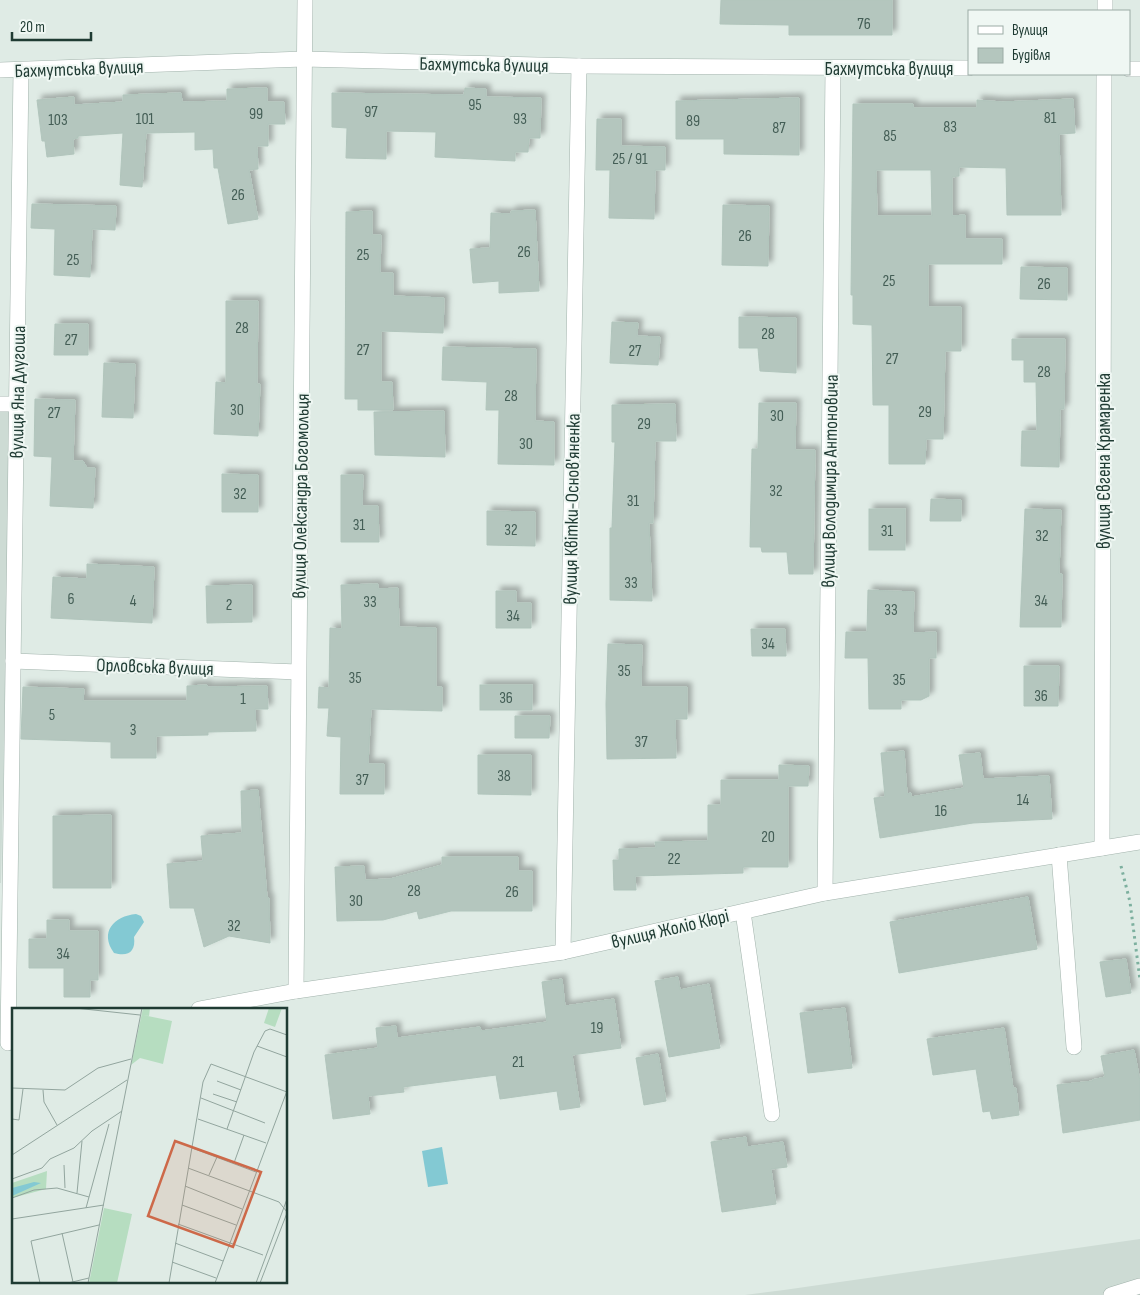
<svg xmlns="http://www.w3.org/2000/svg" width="1140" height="1295" font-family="'Sofia Sans Condensed',sans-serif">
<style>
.built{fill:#cddbd4}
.water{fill:#83c9d3}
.building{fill:#b4c6be;stroke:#b1c5bc;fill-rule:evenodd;filter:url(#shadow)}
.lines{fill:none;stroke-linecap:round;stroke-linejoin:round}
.service-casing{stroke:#a2b3ac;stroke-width:16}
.minor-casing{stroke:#a2b3ac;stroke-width:16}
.path{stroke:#7db09f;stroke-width:3;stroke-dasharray:2.5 4;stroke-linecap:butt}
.service{stroke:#fff;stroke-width:15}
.minor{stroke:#fff;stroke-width:15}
.labels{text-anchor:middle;stroke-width:4;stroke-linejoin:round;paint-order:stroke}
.number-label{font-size:16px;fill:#445e56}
.street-label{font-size:19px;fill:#1f3b33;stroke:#eff7f3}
.inset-road{fill:none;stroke:#92a59e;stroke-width:1}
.view{fill:#cd6949;fill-opacity:0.15;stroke:#cd6949;stroke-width:2.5}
.inset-edge{fill:none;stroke:#1f3b33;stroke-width:2.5}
</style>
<defs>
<filter id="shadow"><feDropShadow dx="4.5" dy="-4.5" stdDeviation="2.5" flood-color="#0004"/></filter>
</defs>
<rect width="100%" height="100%" fill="#dfebe5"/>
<g class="built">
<path d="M0 407 11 408 1 883H0Z"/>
<path d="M1140 1239V1295H745L784 1290Z"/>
</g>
<g class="water">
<path d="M136 914 141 916 144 922 134 937C136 952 128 957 114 953 99 932 114 916 136 914Z"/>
<path d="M442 1147 448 1184 428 1187 422 1151Z"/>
</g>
<g class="building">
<path d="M721 0H892V35H789V25L720 24Z"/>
<path d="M267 88V102H284L285 124H268V146H257L258 169 249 170 258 219 228 224 218 168H214L213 149 195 150V132L146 133 142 187 120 185 123 133 78 136V138L73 139 74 154 47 157 45 141H42L37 100 74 97V105L123 102V95L181 93 182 102 227 101V89Z"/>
<path d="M465 88 486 89V97L541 98 540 138H529L528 152H515V161L435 157 436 132 386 131V159L346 158 347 128 332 127V93L464 95Z"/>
<path d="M799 98V155L724 154V139H676V101Z"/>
<path d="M1073 99 1075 133 1059 134 1061 215H1007L1006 168 959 167V176L952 177V216L965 215V239H1002V264H928V307H961V351H945L943 439H926L925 464H889V405H873L872 325 853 324V295H851L853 104H913V108H977V100L1002 102ZM876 170H931L932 216H877Z"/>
<path d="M597 119H621V146L665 147V170H655L654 219 609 218 610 170H596Z"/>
<path d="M32 204 116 206 115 230 92 229 90 277 54 275 55 229 31 228Z"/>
<path d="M723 205 769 206 768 266 722 265Z"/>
<path d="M535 210 539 291 499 293V281L473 283 470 249 490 248 491 213 511 214V211Z"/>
<path d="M372 211V235H381L380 273H393V296L444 298 443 333 381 331V382H392L393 410H358V399H345L346 212Z"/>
<path d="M1021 267 1067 268V300L1020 299Z"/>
<path d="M226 301H258L257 384H260L258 436 214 434 216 382 226 383Z"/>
<path d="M739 317 796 318V373L760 371 758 348H739Z"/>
<path d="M612 322 638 323 637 336 660 337 658 365 610 363Z"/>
<path d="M55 324H88V355H54Z"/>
<path d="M1012 339H1065L1064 409H1060L1059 467 1021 466 1022 431H1037L1036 382H1024V360H1012Z"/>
<path d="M443 347 536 349 535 421 554 422V465L498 464 499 410H486L487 382 442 380Z"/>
<path d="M104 363 135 364 133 418 102 417Z"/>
<path d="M35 399 75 400 73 461H83L87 468H95L93 508 50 506 52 457 34 456Z"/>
<path d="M759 403H796L795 450H815L813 574H789L787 552H762L761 547H750L752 449H758Z"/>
<path d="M675 404 676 441H655L653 523H649L652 601 610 600V528H612L615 442H612V405Z"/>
<path d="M444 411 445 457 375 455 374 412Z"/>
<path d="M222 474 258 475V512H222Z"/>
<path d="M341 475H363L362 506H378L379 542H341Z"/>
<path d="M931 499 961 500V521H930Z"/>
<rect x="869" y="509" width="36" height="41"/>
<path d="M1025 509 1061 510 1059 574H1062L1061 627H1020Z"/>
<path d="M487 511 535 512V546L487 545Z"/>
<path d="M87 564 154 567 152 623 51 618 53 577 87 579Z"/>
<path d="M378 584V589L398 588 399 627 436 628V687H442V711L371 709 368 764H384V794H340L341 737 327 736 329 708H318L319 687 329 688 330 628 342 629 341 585Z"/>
<path d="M252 585V622L207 623 206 586Z"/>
<path d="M868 590 914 592 913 633 936 632V658H929V696L921 700H901V709H869L868 658H845L846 632H867Z"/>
<path d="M496 591H516V603H531V628H496Z"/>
<path d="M751 629H785L786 656H752Z"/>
<path d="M608 644 642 645 641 687H687V719H675L676 758 607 759 606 704Z"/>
<path d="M1024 666H1059L1058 706H1024Z"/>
<path d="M207 685V687L267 686 268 709H255L256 731 208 732V735L156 736V758H111V742L21 739 23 687 84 689 83 701H187V686Z"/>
<rect x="480" y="685" width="52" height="25"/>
<path d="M515 716H550L549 738H515Z"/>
<path d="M904 751 907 794 911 793V797L964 788 959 755 980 753 983 779 1049 776 1052 819 973 823 880 838 874 798 885 797 881 753Z"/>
<path d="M478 755H531V795L478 794Z"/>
<path d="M779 765 809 766 808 786H788V867H743V873L635 876 636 890H614L613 860H619V849L656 848 655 842 708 841V805H721V780H779Z"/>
<path d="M258 790 267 897 269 898 270 943 229 936 204 947 194 908H170L167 864 203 861 201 836 242 833 241 791Z"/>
<path d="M111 815V888H53V816Z"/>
<path d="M442 857H518V871H532V911H451L419 919 417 911 383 920 337 921 335 867 364 866 365 880 390 879 442 865Z"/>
<path d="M1028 897 1037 949 899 973 890 922Z"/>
<path d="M47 920H69V931H98V980H90V997H64V968H29V939H47Z"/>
<path d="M1126 959 1131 993 1106 997 1100 962Z"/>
<path d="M678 977 680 990 709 984 720 1048 669 1057 655 981Z"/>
<path d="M562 979 565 1006 614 999 621 1048 572 1055 580 1107 560 1110 557 1091 500 1099 496 1075 403 1087 404 1092 368 1096 370 1114 333 1119 325 1055 378 1048 376 1028 396 1026 397 1038 480 1027 481 1031 547 1022 542 982Z"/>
<path d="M845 1008 852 1068 808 1073 800 1013Z"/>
<path d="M1004 1028 1013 1088H1016L1019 1115 992 1119 990 1111 983 1112 976 1069 933 1075 927 1039Z"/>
<path d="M1134 1050 1140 1081V1120L1063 1133 1057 1085 1093 1081 1092 1080 1105 1077 1101 1056Z"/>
<path d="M658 1054 666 1101 644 1105 636 1058Z"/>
<path d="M746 1137 747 1147 783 1142 787 1167 771 1169 776 1204 722 1212 711 1142Z"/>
</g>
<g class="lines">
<defs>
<g id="service">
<path d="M1059 855 1074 1047"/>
<path d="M743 912 772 1114"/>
<path d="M1111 1295 1140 1286"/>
</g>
<g id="minor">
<path d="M1105 11V0"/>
<path d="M1129 69H1140"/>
<path d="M0 70 304 59 579 66 969 68"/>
<path d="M0 404H17"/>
<path d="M13 661 298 672"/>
<path d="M1102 848 1104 74"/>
<path d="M825 893 833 68"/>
<path d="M563 952 579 66"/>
<path d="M296 991 305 0"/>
<path d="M199 1009 296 991 563 952 825 893 1140 842"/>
<path d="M8 1043 21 70"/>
</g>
</defs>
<use href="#service" class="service-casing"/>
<use href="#minor" class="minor-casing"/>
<path class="path" d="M1121 866 1130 902 1140 980"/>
<use href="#service" class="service"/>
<use href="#minor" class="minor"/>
</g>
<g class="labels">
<g class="number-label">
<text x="864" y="29">76</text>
<text x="475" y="110">95</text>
<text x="371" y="117">97</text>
<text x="256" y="119">99</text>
<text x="1050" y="123">81</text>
<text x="145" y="124">101</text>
<text x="520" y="124">93</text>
<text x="58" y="125">103</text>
<text x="693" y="126">89</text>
<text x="950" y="132">83</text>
<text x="779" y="133">87</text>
<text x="890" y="141">85</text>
<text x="630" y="164">25 / 91</text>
<text x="238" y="200">26</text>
<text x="745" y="241">26</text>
<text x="524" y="257">26</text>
<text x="363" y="260">25</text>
<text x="73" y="265">25</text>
<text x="889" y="286">25</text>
<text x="1044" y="289">26</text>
<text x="242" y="333">28</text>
<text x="768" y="339">28</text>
<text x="71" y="345">27</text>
<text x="363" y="355">27</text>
<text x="635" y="356">27</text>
<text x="892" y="364">27</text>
<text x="1044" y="377">28</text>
<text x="511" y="401">28</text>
<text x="237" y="415">30</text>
<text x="925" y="417">29</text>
<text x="54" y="418">27</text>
<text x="777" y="421">30</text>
<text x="644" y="429">29</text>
<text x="526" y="449">30</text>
<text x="776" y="496">32</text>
<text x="240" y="499">32</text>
<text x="633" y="506">31</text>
<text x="359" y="530">31</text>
<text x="511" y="535">32</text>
<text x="887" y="536">31</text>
<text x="1042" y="541">32</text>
<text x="631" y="588">33</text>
<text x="71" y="604">6</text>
<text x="133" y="606">4</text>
<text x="1041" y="606">34</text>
<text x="370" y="607">33</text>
<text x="229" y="610">2</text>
<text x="891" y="615">33</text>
<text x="513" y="621">34</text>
<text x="768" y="649">34</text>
<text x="624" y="676">35</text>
<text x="355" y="683">35</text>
<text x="899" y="685">35</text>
<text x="1041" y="701">36</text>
<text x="506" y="703">36</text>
<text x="243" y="704">1</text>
<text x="52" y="720">5</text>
<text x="133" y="735">3</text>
<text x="641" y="747">37</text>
<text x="504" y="781">38</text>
<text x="362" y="785">37</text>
<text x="1023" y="805">14</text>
<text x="941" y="816">16</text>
<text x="768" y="842">20</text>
<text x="674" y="864">22</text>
<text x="414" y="896">28</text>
<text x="512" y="897">26</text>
<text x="356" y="906">30</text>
<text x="234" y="931">32</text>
<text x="63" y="959">34</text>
<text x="597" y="1033">19</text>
<text x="518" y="1067">21</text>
</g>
<g class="street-label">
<text transform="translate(484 64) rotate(1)" y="7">Бахмутська вулиця</text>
<text transform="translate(79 68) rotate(-2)" y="7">Бахмутська вулиця</text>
<text x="889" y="75">Бахмутська вулиця</text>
<text transform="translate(17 392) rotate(-89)" y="7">вулиця Яна Длугоша</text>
<text transform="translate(1103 461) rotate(-90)" y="7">вулиця Євгена Крамаренка</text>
<text transform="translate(829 481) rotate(-89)" y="7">вулиця Володимира Антоновича</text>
<text transform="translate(300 496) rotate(-89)" y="7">вулиця Олександра Богомольця</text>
<text transform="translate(571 509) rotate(-89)" y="7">вулиця Квітки-Основ'яненка</text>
<text transform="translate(155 666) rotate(2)" y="7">Орловська вулиця</text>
<text transform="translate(670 928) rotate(-13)" y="7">вулиця Жоліо Кюрі</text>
</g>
</g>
<g transform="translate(12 1008)">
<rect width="275" height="275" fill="#dfebe5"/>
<path d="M131 0H138L137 8 131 7 160 13 151 56 128 50 119 57ZM257 0H270L263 19 252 15ZM35 163 34 181 0 190V175ZM92 200 120 206 105 275H77Z" fill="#b6ddc0"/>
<path d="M22 174 29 175 0 188V180Z" fill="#83c9d3"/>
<path class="inset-road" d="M63 0 128 7M245 38 275 49M205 73 229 82M0 80 53 82 86 60 119 51M31 82 32 94 45 117M201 86 225 94M189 90 253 115M0 111 7 112 11 81M186 111 254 135M215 121 242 44 253 23 258 21 275 27M180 140 244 164M0 147 115 72M222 155 232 127M52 157 53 180M176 160 267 194 275 204M197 167 205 149M0 171 30 160 38 151 62 140 80 123 110 103M173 178 230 201M65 185 70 133M0 190 22 182 45 180 77 189M170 197 224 217M74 200 97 116M0 211 92 197M166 216 251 247M50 225 61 274M163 235 211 253M160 254 204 270M28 275 19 233 87 217M56 275 77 270M76 275 130 0M157 275 191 74 199 56 275 84M203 275 275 83M244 275 275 191M248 275 275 205"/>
<path class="view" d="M163 133 249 164 221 239 136 208Z"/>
<rect width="275" height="275" class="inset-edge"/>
</g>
<rect x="968" y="10" width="162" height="65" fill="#eff7f3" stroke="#9caca6"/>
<rect x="978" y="26" width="25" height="8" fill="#ffffff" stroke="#9caca6"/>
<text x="1012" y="35" font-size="15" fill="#1f3b33">Вулиця</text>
<rect x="978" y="48" width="25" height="15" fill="#b4c6be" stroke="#9caca6"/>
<text x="1012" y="60" font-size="15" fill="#1f3b33">Будівля</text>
<path d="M12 32v8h79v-8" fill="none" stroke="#1f3b33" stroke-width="2.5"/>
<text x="20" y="32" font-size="15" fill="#1f3b33" stroke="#eff7f3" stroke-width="4" paint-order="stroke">20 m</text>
</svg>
